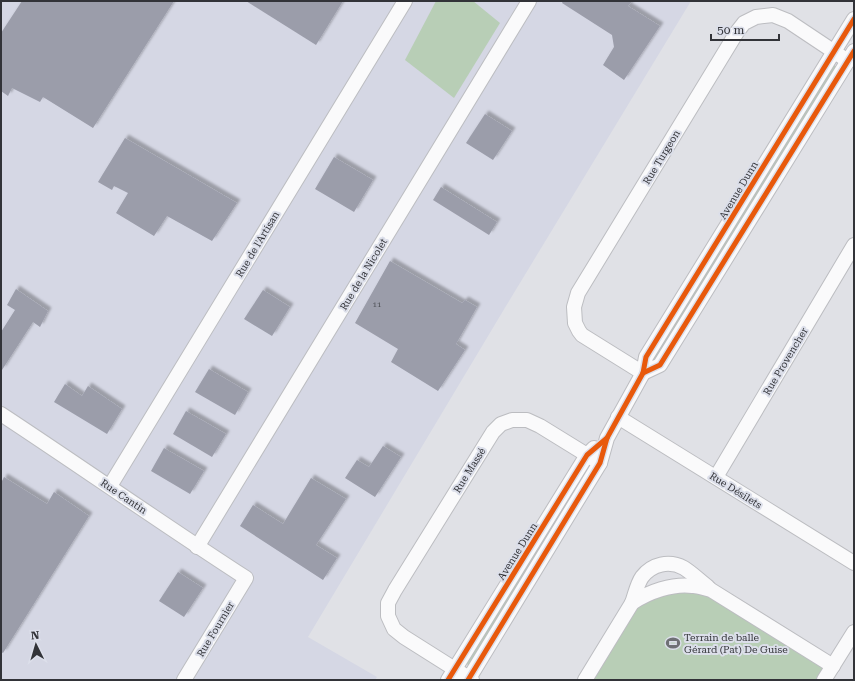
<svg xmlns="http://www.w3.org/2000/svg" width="855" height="681" font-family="'Roboto Serif',serif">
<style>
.built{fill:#d5d7e4}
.green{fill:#b8ceb6}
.building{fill:#9b9daa;filter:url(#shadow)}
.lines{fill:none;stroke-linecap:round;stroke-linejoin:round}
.minor-casing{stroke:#bcbdc1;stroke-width:16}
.minor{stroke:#fafafb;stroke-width:14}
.cycleway-casing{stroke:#dcdfea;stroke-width:8}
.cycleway{stroke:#e8590c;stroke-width:5}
.labels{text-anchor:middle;stroke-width:4;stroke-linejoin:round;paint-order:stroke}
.number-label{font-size:8px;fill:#4c4e54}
.street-label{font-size:10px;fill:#323338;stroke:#dcdfea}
.poi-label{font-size:10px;fill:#323338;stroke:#dcdfea;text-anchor:start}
</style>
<defs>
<filter id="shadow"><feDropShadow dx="3.5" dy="-3.5" stdDeviation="1" flood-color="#0004"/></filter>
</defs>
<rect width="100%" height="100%" fill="#e0e1e6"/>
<path class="built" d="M1 1H691L506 306 308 637 377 677 375 680H1Z"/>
<g class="green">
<path d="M436 1H473L500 23 454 98 405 60Z"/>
<path d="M834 65 836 67 657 365 649 362Z"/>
<path d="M586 468 588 469 469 666 465 662Z"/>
<path d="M692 585 833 666 824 680H585L632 603Z"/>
</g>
<g class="building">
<path d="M22 1H174L93 128 43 97 40 102 12 88 8 96 1 91V33Z"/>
<path d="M246 1H343L316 45Z"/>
<path d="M563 1H632L628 6 660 26 624 80 603 65 614 47 612 35 562 3Z"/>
<path d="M485 114 512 131 493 160 466 143Z"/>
<path d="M125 138 237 203 212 241 167 216 154 236 116 213 128 193 114 186 112 190 98 182Z"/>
<path d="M334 157 373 180 354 212 315 189Z"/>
<path d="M441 187 497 222 489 235 433 200Z"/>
<path d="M390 261 462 303 465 300 477 307 456 344 465 350 438 391 391 362 398 349 355 323Z"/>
<path d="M16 289 48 311 40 327 33 322 2 370 1 369V332L15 310 7 305Z"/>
<path d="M263 290 290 307 272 336 244 319Z"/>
<path d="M209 369 248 392 235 415 195 392Z"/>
<path d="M65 384 82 396 88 386 122 409 107 434 54 402Z"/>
<path d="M186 411 226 434 212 457 173 434Z"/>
<path d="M383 446 401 457 375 497 345 478 357 460 369 467Z"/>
<path d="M164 448 204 471 190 494 151 471Z"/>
<path d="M4 477 47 504 54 492 89 516 3 653 1 652V483Z"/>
<path d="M311 478 346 499 316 545 337 558 323 580 240 526 253 505 283 524Z"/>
<path d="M178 572 203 588 184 617 159 601Z"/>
</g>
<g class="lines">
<defs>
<g id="minor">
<path d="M643 373 582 335 579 331 575 323 574 307 578 293 737 32 744 23 756 17 773 15 788 21 848 61"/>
<path d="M643 373 660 365 854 51"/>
<path d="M1 414C83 468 164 525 246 578L184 680"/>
<path d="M618 417 854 563"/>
<path d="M716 477 854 245"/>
<path d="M110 486 405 1"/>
<path d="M197 547 529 1"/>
<path d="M632 603C635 595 637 584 642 577 652 564 669 560 684 568 692 573 700 581 708 587"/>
<path d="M448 680 587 455 594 448"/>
<path d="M468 680 600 463 607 438 643 373 646 357 854 19"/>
<path d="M472 680 404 637 394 629 388 616V603L395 590 493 432 501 424 512 420H527L540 426 600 463"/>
<path d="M585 680 632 603C648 592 673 583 693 586 699 586 705 589 711 590L833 666"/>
<path d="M824 680 854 632"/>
</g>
</defs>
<use href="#minor" class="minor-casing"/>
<use href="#minor" class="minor"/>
<defs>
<g id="cycleway">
<path d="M643 373 660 365 854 51"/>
<path d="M448 680 587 455 607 438"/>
<path d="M468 680 600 463 607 438 643 373 646 357 854 19"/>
</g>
</defs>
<use href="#cycleway" class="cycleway-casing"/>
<use href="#cycleway" class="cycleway"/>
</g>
<defs>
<symbol id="stadium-bare" viewBox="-9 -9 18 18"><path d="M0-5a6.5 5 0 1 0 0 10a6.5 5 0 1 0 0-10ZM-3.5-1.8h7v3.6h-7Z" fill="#6f7075" stroke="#dcdfea" stroke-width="2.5" paint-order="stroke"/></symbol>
</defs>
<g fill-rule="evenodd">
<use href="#stadium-bare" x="663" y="633" width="20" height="20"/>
</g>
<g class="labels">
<g class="number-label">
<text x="377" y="307">11</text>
</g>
<g class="street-label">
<text transform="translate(661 157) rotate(-59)" y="4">Rue Turgeon</text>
<text transform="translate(738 190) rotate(-59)" y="4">Avenue Dunn</text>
<text transform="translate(257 244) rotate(-59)" y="4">Rue de l'Artisan</text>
<text transform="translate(363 274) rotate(-59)" y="4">Rue de la Nicolet</text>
<text transform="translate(785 361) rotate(-59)" y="4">Rue Provencher</text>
<text transform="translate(469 470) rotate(-58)" y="4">Rue Massé</text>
<text transform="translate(736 490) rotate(32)" y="4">Rue Désilets</text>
<text transform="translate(124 496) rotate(34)" y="4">Rue Cantin</text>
<text transform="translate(517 551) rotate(-58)" y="4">Avenue Dunn</text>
<text transform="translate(215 629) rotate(-59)" y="4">Rue Fournier</text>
</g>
<g class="poi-label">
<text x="684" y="641">Terrain de balle<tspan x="684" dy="12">Gérard (Pat) De Guise</tspan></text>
</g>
</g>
<rect width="855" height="681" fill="none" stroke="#323338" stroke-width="4"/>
<g transform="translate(36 645) rotate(355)" stroke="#dcdfea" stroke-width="3" paint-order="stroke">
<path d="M0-3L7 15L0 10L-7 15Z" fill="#323338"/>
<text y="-6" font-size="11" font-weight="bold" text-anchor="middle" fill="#323338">N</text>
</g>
<path d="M711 34v6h68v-6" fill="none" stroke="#323338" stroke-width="2"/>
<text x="717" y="34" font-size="12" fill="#323338" stroke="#dcdfea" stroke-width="3" paint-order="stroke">50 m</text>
</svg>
